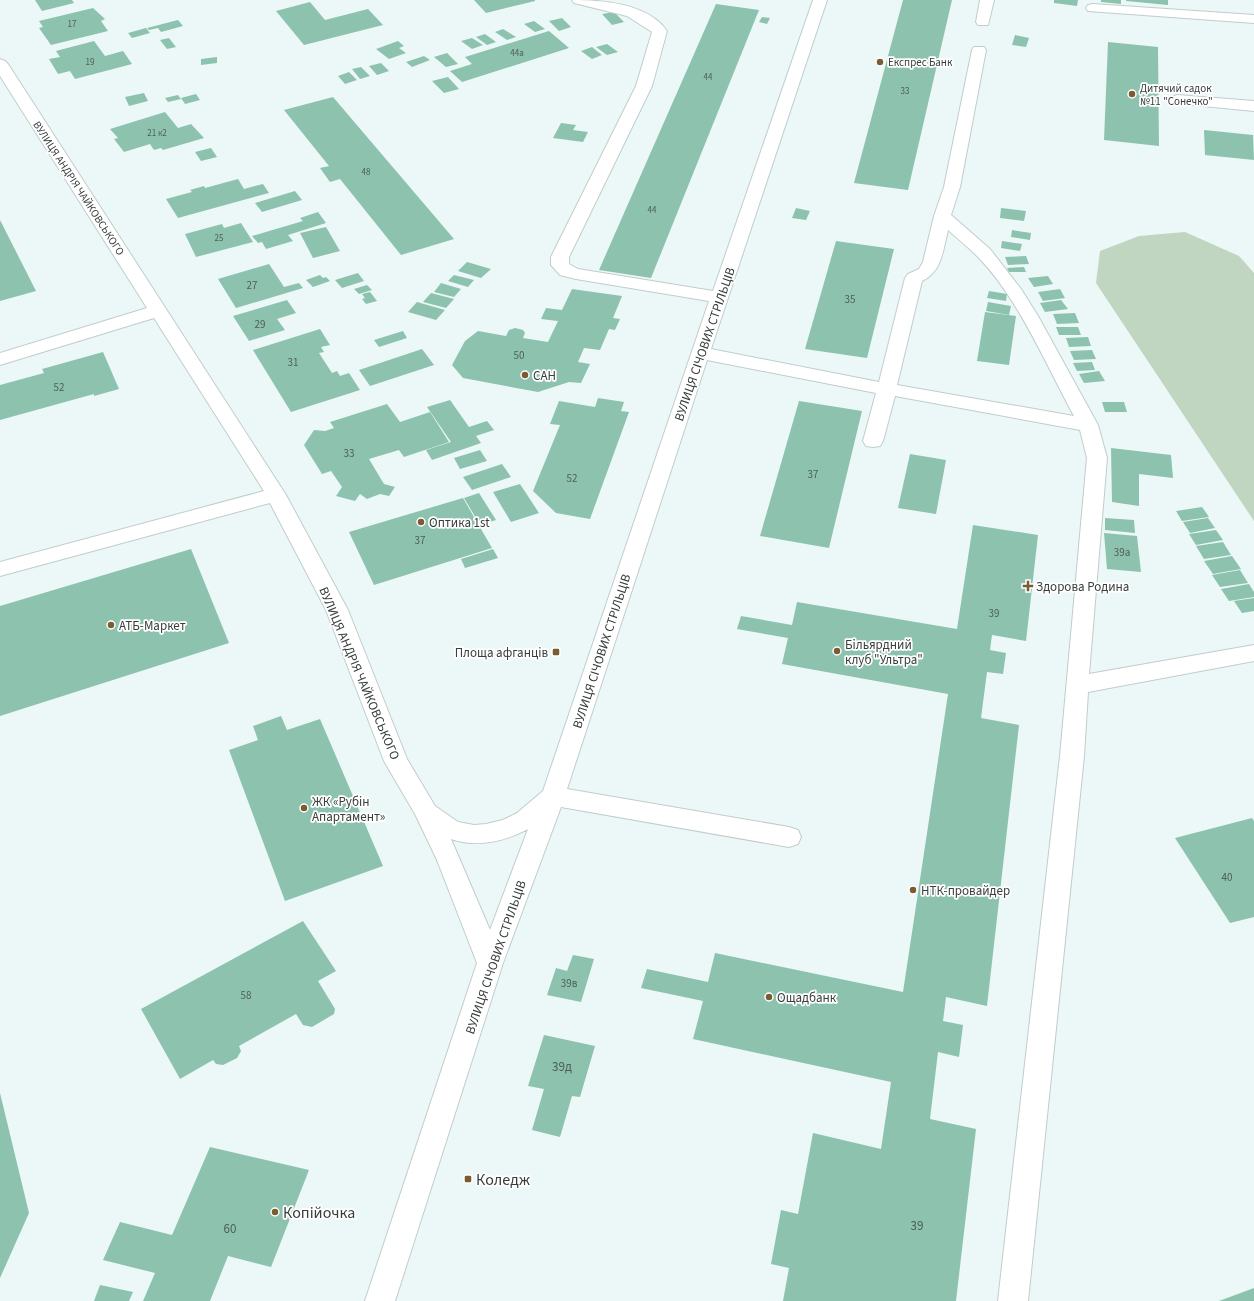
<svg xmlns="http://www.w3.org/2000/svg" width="1254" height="1301" font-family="'Source Sans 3',sans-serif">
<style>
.green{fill:#c0d6c0}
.building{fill:#8dc2ae}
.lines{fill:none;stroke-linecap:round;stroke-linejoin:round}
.minor-casing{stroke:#c0cdcc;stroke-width:2}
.minor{fill:#fff;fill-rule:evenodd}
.poi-dot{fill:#7a5c31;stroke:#fff;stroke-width:1.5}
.labels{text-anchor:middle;stroke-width:3.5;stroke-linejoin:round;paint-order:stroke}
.far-number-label{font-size:9px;fill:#4d5f59}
.far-poi-label{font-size:11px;fill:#383e3d;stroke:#fff;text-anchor:start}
.far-street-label{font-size:11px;fill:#383e3d;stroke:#fff}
.number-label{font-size:11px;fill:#4d5f59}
.street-label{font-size:13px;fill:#383e3d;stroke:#fff}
.poi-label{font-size:13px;fill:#383e3d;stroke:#fff;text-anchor:start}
.near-number-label{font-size:13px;fill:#4d5f59}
.near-poi-label{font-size:16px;fill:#383e3d;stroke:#fff;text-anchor:start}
</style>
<rect width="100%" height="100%" fill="#ebf8f7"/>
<path class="green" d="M1185 232 1239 256 1254 273V521L1096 283 1100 251 1139 236Z"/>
<g class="building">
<path d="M35 0H72L74 3 42 11Z"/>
<path d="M474 0H535V1L486 13Z"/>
<path d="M903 0H952L908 190 854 183Z"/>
<path d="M1054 0H1078L1077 6 1054 3Z"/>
<path d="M1101 0H1121V4L1101 2Z"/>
<path d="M1126 0H1168V5L1126 1Z"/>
<path d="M310 2 325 20 368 9 383 25 304 45 276 11Z"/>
<path d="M716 4 759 10 651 278 599 270Z"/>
<path d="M93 8 105 19 101 21 108 31 51 45 39 28 43 27 39 21Z"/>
<path d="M614 12 624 22 612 25 602 14Z"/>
<path d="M762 17 770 18 767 24 759 22Z"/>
<path d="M562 18 571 27 559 31 549 21Z"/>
<path d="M178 20 183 26 161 32 158 28 149 30 147 28Z"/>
<path d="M534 21 545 29 535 32 524 24Z"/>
<path d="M146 28 150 33 132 38 128 33Z"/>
<path d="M503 29 516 37 507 40 495 32Z"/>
<path d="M549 31 569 48 462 82 450 71 472 64 465 57Z"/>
<path d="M485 34 496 42 487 45 476 37Z"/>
<path d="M1015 35 1029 38 1026 47 1012 45Z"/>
<path d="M169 38 176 47 167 49 160 40Z"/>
<path d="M472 38 483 45 472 49 461 41Z"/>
<path d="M94 41 105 56 123 51 132 64 75 79 70 71 58 74 49 59 60 57 56 51Z"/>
<path d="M398 41 404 46 399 48 406 53 389 59 376 49Z"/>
<path d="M1108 42 1158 47 1159 146 1104 140Z"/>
<path d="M607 44 618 52 607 55 596 47Z"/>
<path d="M592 47 602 55 592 59 581 51Z"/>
<path d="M447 53 458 64 446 67 434 57Z"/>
<path d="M424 56 430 60 412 67 406 62Z"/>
<path d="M217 57V63L201 65V59Z"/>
<path d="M381 63 389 71 377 75 369 66Z"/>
<path d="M361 67 370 76 360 79 352 69Z"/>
<path d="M349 72 357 80 345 84 338 76Z"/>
<path d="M448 77 459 89 444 93 432 81Z"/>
<path d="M144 93 148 101 129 106 125 97Z"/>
<path d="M196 94 200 100 185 104 181 98Z"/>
<path d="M178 95 181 99 168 102 165 98Z"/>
<path d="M333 97 454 239 401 255 340 179 330 182 320 168 329 166 284 110Z"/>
<path d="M165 112 178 128 191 124 204 138 163 150 161 148 154 150 150 144 124 152 114 139 118 138 110 129Z"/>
<path d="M561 123 576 125 573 130 588 132 583 142 553 138Z"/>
<path d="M1204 130 1253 135 1254 160 1205 155Z"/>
<path d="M211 148 217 157 201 161 195 152Z"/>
<path d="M238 179 244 189 263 184 269 193 178 218 166 199 192 192 190 190 204 186 205 188Z"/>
<path d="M295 191 302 200 262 212 255 203Z"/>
<path d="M796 208 810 211 806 220 792 218Z"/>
<path d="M1001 208 1026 211 1024 221 1000 218Z"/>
<path d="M318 212 326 223 288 235 293 241 266 249 262 242 258 243 252 236 303 221 300 218Z"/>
<path d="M0 220 36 291 0 301Z"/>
<path d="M241 223 253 242 196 257 185 234 222 224 224 228Z"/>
<path d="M326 227 340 251 313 258 300 233Z"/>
<path d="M1012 230 1031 233 1030 240 1011 237Z"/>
<path d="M836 241 894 249 867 358 805 349Z"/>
<path d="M1002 241 1022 244 1020 251 1001 248Z"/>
<path d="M1026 256 1029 264 1008 265 1005 257Z"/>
<path d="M467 262 491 269 481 278 458 271Z"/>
<path d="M269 264 284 287 299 283 303 288 236 308 218 279Z"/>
<path d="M1024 267 1026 272H1009L1007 268Z"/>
<path d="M358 273 364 281 342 288 335 280Z"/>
<path d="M320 275 323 278 326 277 330 281 313 287 306 280Z"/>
<path d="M454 275 474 280 468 287 448 281Z"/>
<path d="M1048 276 1053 284 1034 287 1028 278Z"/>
<path d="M441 283 461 289 454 297 434 292Z"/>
<path d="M367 285 372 290 359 294 354 289Z"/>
<path d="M572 289 622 296 613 318 620 319 615 330 609 329 600 350 584 348 578 362 590 364 581 383 569 382 538 392 463 378 452 365 465 341 478 331 506 336 509 330 515 328 523 330 525 333 523 338 548 342 558 321 541 319 546 308 562 310Z"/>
<path d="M1060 289 1065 298 1043 301 1038 292Z"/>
<path d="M989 291 1007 294 1006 301 987 298Z"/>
<path d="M370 292 377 301 366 304 362 299 365 298 362 294Z"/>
<path d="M431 293 454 299 446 308 423 302Z"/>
<path d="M287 300 296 313 277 319 285 330 249 341 233 316Z"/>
<path d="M1061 300 1068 309 1045 312 1040 303Z"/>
<path d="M417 302 445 310 436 320 408 312Z"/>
<path d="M988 302 1011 306 1009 315 986 311Z"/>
<path d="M985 312 1016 316 1009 365 977 361Z"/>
<path d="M1075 313 1079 323 1057 324 1053 314Z"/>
<path d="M1056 327H1078L1081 335H1059Z"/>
<path d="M320 329 330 345 321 347 324 352 319 353 332 373 337 371 340 376 349 373 360 390 291 412 253 350Z"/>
<path d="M403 331 407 338 379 347 374 340Z"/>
<path d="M1088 337 1091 346 1069 347 1066 338Z"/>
<path d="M422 349 434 365 370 386 359 370Z"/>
<path d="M1092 350 1096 359 1074 360 1070 351Z"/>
<path d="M103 352 119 389 94 396V394L0 420V385L44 373 42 369Z"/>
<path d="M1092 362 1095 370 1077 371 1073 363Z"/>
<path d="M1099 371 1105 381 1084 383 1079 374Z"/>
<path d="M598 398 624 402 621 411 629 412 590 519 556 513 533 491 560 425 550 424 559 401 595 407Z"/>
<path d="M450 400 469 427 487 421 494 430 476 436 481 443 432 460 426 450 451 442 427 407Z"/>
<path d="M799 401 862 411 829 548 760 536Z"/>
<path d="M1102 402H1124L1127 412H1105Z"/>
<path d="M387 404 400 422 430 412 449 442 404 457 399 450 369 459 384 484 395 487 389 496 380 494 367 499 360 494 355 501 336 496 342 487 331 471 322 474 304 445 314 430 325 431 334 428 330 422Z"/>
<path d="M1111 448 1171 455 1173 478 1139 474V506L1112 502Z"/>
<path d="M480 450 487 461 460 469 454 458Z"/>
<path d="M910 454 946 460 936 514 898 508Z"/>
<path d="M502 464 511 477 472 490 463 477Z"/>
<path d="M520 484 539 513 511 522 493 492Z"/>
<path d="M479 493 496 520 480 525 464 498Z"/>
<path d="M463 498 492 548 374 585 349 532Z"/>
<path d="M1202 507 1209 517 1182 521 1176 511Z"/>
<path d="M1105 518 1134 520 1135 533 1105 530Z"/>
<path d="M1208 518 1215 528 1190 533 1183 522Z"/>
<path d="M973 525 1038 535 1026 641 992 635 990 650 1006 653 1003 674 987 672 981 718 1019 725 987 1006 946 997 943 1021 963 1025 959 1057 938 1052 930 1119 976 1129 956 1301H783L789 1268 771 1264 781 1210 798 1214 813 1133 881 1149 891 1082 693 1039 703 1001 641 988 647 969 708 982 715 953 903 992 948 694 782 664 788 638 737 629 741 616 792 625 797 602 957 629Z"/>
<path d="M1216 530 1223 540 1196 545 1189 534Z"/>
<path d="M1104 533 1137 536 1141 572 1107 569Z"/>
<path d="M1223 542 1231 555 1204 559 1196 546Z"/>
<path d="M191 549 229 643 0 716V606Z"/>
<path d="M493 549 498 558 465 568 461 559Z"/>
<path d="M1232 556 1241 569 1213 574 1204 561Z"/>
<path d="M1240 570 1248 583 1220 587 1212 575Z"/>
<path d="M1249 584 1254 592V597L1229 601 1221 589Z"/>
<path d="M1254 598V611L1242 613 1234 601Z"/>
<path d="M281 716 287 730 320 719 383 866 285 901 229 750 258 740 253 726Z"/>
<path d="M1252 818 1254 821V917L1230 923 1175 838Z"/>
<path d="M303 921 336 971 318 981 335 1009 334 1014 312 1027 303 1025 296 1014 239 1046 241 1051 237 1058 223 1065 216 1064 213 1060 180 1079 141 1009Z"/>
<path d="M573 955 594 959 581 1002 547 995 556 968 567 971Z"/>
<path d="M544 1035 595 1046 580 1097 572 1096 560 1137 532 1130 544 1089 528 1086Z"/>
<path d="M0 1093 29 1213 0 1278Z"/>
<path d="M210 1147 309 1170 271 1267 228 1256 210 1301H143L155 1273 103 1260 120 1222 172 1235Z"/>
<path d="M100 1285 133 1292 129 1301H94Z"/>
<path d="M1254 1288V1301H1219Z"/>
</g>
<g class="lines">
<defs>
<g id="minor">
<path d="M572 0C602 0 648 3 667 31L652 86 569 257V264L578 269 713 291 813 0H827L711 349 879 382 905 278 908 274 919 269 923 262 934 216 944 187 972 50 974 47H984L986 50 960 187 951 215 990 249 1021 289 1038 316 1098 425 1107 458 1089 674 1254 645V661L1088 692 1084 756 1028 1301H998L1060 756 1087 458 1080 430 895 396 883 441 880 446 873 447 866 446 863 441 876 393 707 360 567 789 789 827 798 830 801 837 798 844 789 847 561 807 503 963 395 1301H365L477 963 437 860 415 814 384 761 326 610 270 503 0 576V562L264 491 154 318 0 365V353L147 308 0 76V59L5 61 8 64 286 495 348 610 407 759 435 806 458 822 474 825 486 824 503 820 517 813 543 791 709 301 576 279 560 275 551 265V257L636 86 652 32 627 16 574 3ZM948 230C957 238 968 247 977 256 1018 297 1046 365 1074 416L897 385 922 281C942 272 943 250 948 230ZM528 829 490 930 451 839C478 848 503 842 528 829Z"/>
<path d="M980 0H994L988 25H978L976 22Z"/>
<path d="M1093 4 1254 15V23L1088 11 1086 8 1088 5Z"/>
<path d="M1177 95 1254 101V111L1172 103 1169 100 1172 97Z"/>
</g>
</defs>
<use href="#minor" class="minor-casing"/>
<use href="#minor" class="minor"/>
</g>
<g class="poi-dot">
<circle cx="880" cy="62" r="4"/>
<circle cx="1132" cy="94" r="4"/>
<circle cx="525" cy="375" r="4"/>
<circle cx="421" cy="522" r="4"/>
<path d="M1026 580h4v4h4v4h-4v4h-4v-4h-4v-4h4z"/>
<circle cx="111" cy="625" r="4"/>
<circle cx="837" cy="651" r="4"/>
<rect x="552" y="648" width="8" height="8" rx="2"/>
<circle cx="304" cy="808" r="4"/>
<circle cx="913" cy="890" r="4"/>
<circle cx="769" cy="997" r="4"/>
<rect x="464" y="1175" width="8" height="8" rx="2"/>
<circle cx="275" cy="1212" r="4"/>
</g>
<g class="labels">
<g class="far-number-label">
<text x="72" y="27">17</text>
<text x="517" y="56">44а</text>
<text x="90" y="65">19</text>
<text x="708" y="80">44</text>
<text x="905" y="94">33</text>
<text x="157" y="136">21 к2</text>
<text x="366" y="175">48</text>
<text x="652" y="213">44</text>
<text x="219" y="241">25</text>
</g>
<g class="far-poi-label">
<text x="888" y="66">Експрес Банк</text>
<text x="1140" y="92">Дитячий садок<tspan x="1140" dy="13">№11 "Сонечко"</tspan></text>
</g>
<g class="far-street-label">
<text transform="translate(79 188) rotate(57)" y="4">ВУЛИЦЯ АНДРІЯ ЧАЙКОВСЬКОГО</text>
</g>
<g class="number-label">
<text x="252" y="289">27</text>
<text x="850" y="303">35</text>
<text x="260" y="328">29</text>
<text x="519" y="359">50</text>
<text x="293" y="366">31</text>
<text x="59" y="391">52</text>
<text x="349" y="457">33</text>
<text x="813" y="478">37</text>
<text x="572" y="482">52</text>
<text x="420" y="544">37</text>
<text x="1122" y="556">39а</text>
<text x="994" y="617">39</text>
<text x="1227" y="881">40</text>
<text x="569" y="987">39в</text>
<text x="246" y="999">58</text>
</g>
<g class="street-label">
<text transform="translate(704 344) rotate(-71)" y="5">ВУЛИЦЯ СІЧОВИХ СТРІЛЬЦІВ</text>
<text transform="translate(601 651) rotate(-72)" y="5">ВУЛИЦЯ СІЧОВИХ СТРІЛЬЦІВ</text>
<text transform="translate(360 673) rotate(67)" y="5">ВУЛИЦЯ АНДРІЯ ЧАЙКОВСЬКОГО</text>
<text transform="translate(495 957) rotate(-71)" y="5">ВУЛИЦЯ СІЧОВИХ СТРІЛЬЦІВ</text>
</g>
<g class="poi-label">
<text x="533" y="380">САН</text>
<text x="429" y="527">Оптика 1st</text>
<text x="1036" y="591">Здорова Родина</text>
<text x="119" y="630">АТБ-Маркет</text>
<text x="845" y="649">Більярдний<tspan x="845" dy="15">клуб "Ультра"</tspan></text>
<text x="548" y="657" text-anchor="end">Площа афганців</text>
<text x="312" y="806">ЖК «Рубін<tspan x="312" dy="15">Апартамент»</tspan></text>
<text x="921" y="895">НТК-провайдер</text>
<text x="777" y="1002">Ощадбанк</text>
</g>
<g class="near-number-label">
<text x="562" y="1071">39д</text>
<text x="917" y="1230">39</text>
<text x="230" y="1233">60</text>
</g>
<g class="near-poi-label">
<text x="476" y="1185">Коледж</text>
<text x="283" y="1218">Копійочка</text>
</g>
</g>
</svg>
